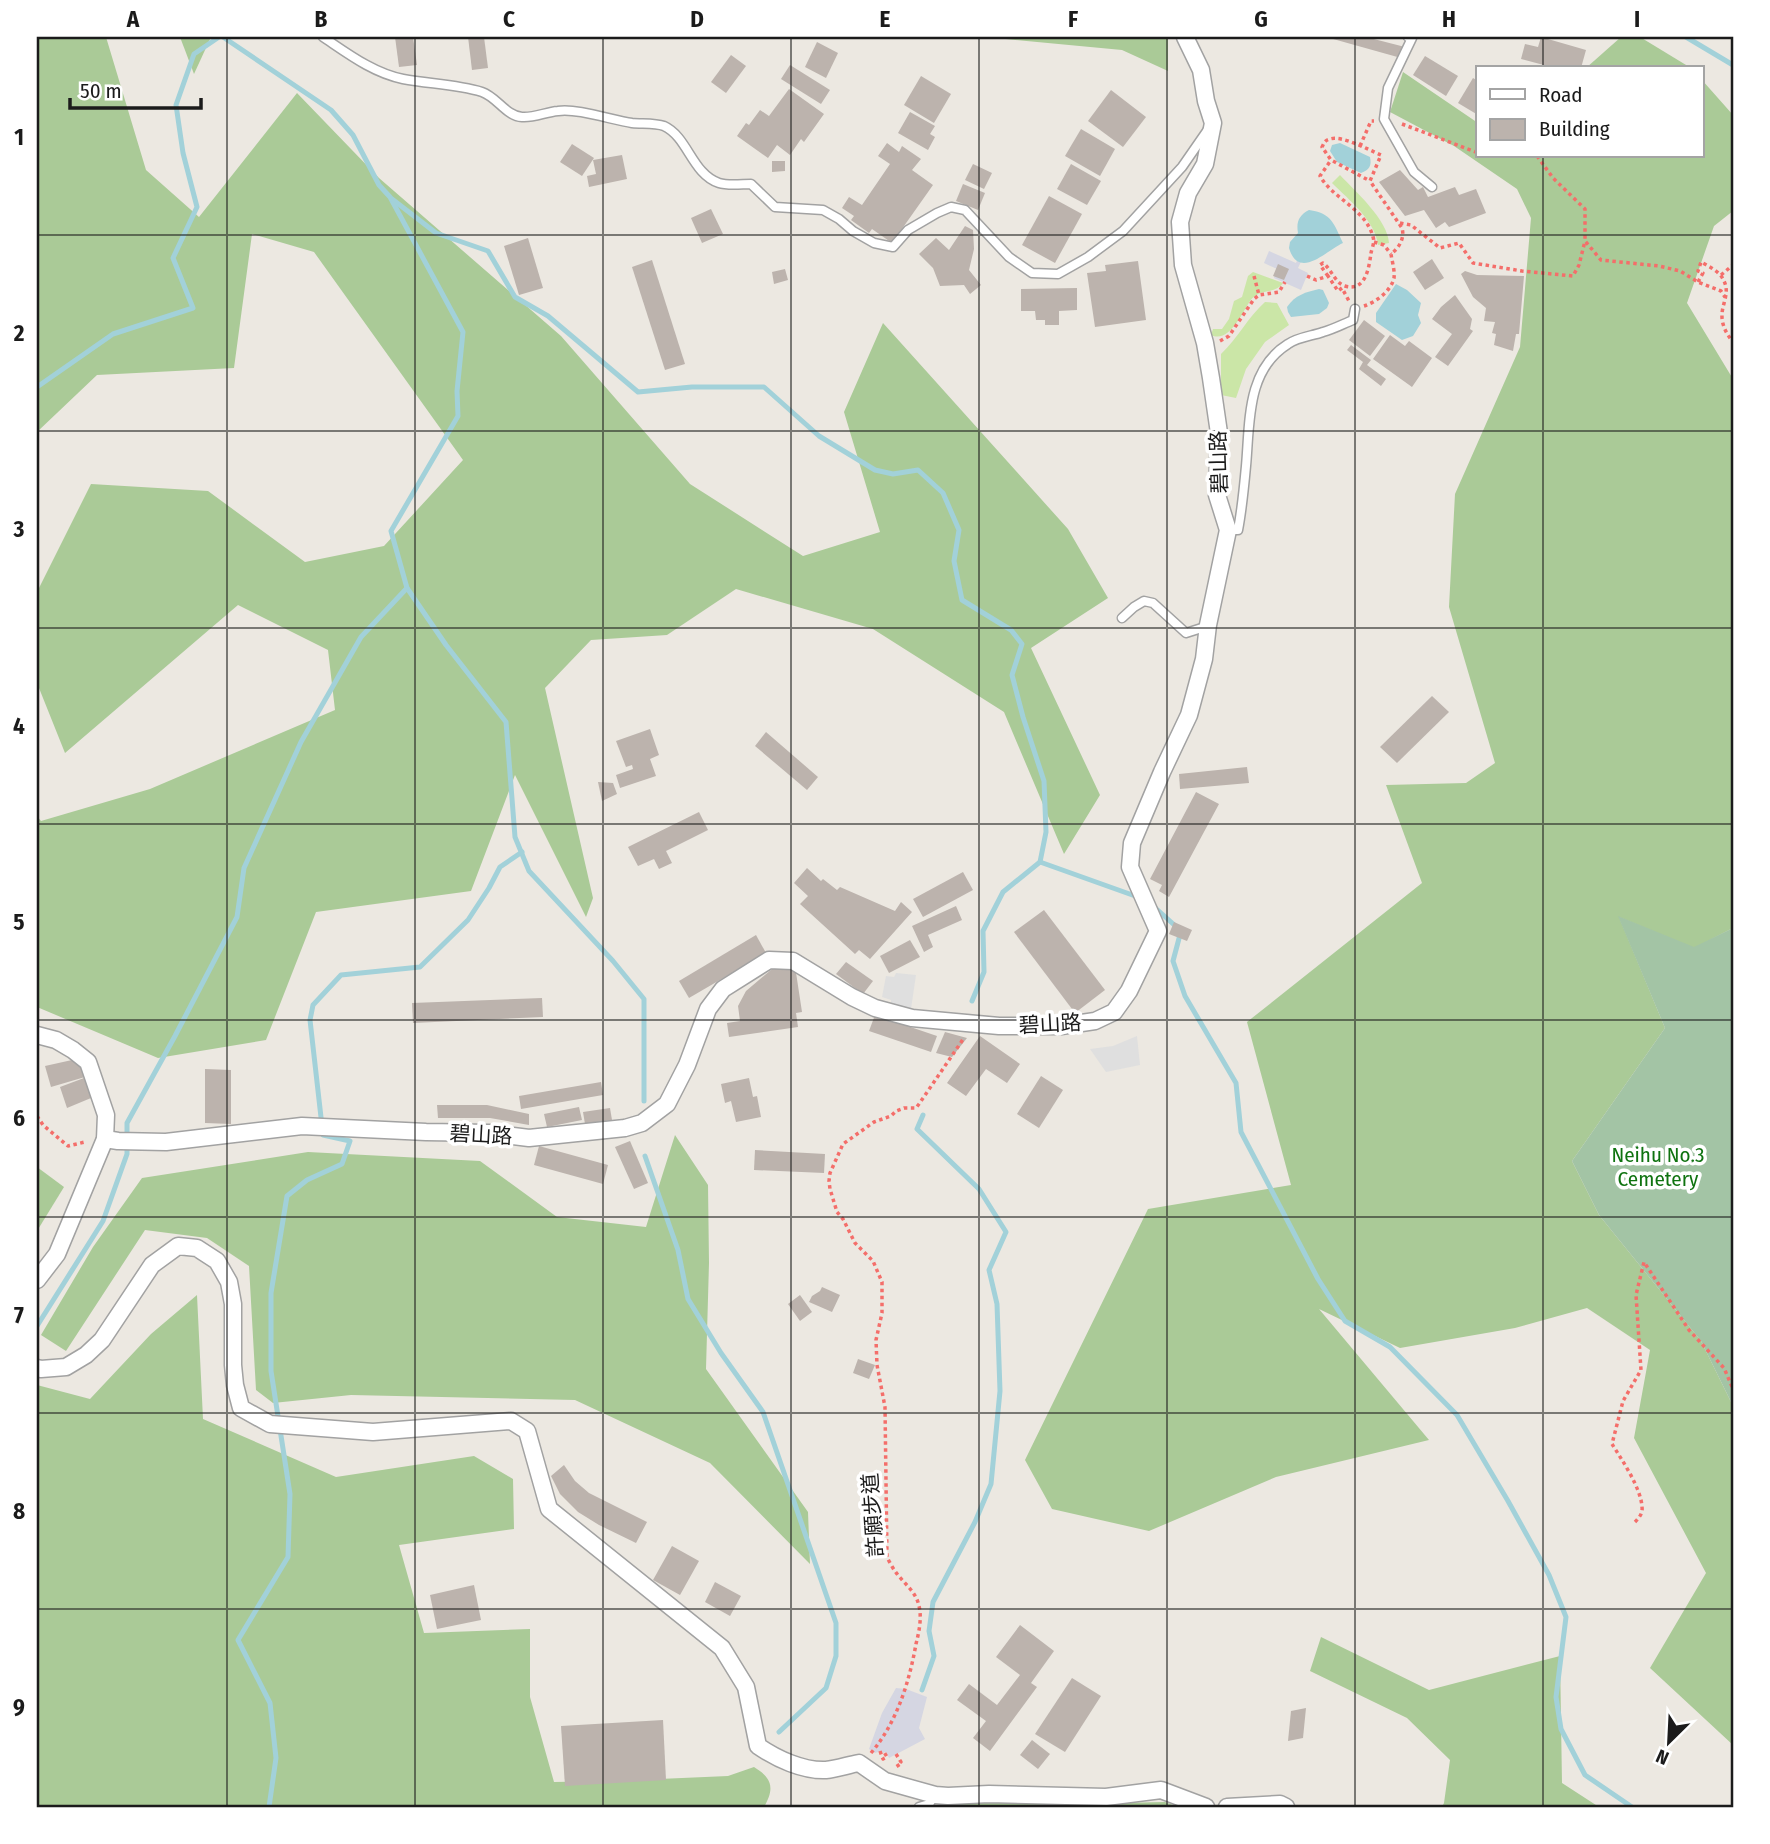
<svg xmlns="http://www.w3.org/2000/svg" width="1770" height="1844" font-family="'Fira Sans Condensed','Noto Sans TC',sans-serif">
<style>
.grass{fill:#cbe6a7}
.forest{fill:#aaca97}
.cemetery{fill:#a3c4a5}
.parking{fill:#dfdfdf}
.plaza{fill:#d5d6e2}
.water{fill:#a2d1d9}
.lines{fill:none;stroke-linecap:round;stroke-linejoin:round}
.stream{stroke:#a2d1d9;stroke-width:5}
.building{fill:#bcb3ad}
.service-casing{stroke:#a2a2a2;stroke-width:11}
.minor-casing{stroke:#a2a2a2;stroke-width:19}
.path{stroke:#f46e6a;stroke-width:3.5;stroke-dasharray:3.5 3.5;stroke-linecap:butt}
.service{stroke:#fff;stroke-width:8}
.minor{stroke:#fff;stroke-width:16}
.grid{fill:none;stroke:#1b1b1b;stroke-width:2;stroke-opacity:0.55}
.labels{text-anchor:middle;stroke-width:7;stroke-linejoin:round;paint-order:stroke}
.street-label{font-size:21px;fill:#1b1b1b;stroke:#fff}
.park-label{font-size:21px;fill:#0f7310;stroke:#fff}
.neatline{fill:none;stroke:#1b1b1b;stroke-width:2.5}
.grid-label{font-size:23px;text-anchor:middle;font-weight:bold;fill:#1b1b1b}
</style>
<rect width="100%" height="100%" fill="#ece8e1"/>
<g class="grass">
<path d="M1340 175C1355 191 1388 220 1389 243L1378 245C1375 220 1349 200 1332 183Z"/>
<path d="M1253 272 1283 283C1275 295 1260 287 1250 301 1242 313 1229 344 1211 335L1213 329H1222L1229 319 1234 301 1242 297 1248 276Z"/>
<path d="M1265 302 1277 303 1289 325 1265 342 1246 369 1236 398 1221 395V354C1238 338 1248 317 1265 302Z"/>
</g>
<g class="forest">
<path d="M37 37H106L146 170 199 217 297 93 379 178 561 336 690 484 803 556 880 532 844 412 883 323 1068 529 1108 598 1031 648 1100 795 1064 854 1004 712 873 629 736 589 667 635 591 640 545 688 593 898 586 917 515 775 471 891 316 912 266 1040 158 1058 37 1007V816L41 821 150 789 335 710 328 650 238 605 65 753 37 683V592L91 484 208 491 305 562 384 546 463 460 314 252 252 234 234 368 97 375 37 432Z"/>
<path d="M180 37H211L194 74Z"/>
<path d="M985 37H1168V71L1122 50Z"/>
<path d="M1621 37H1640L1691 68H1586Z"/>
<path d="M1403 72 1478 123V156H1702V80L1733 115V211L1714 226 1687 303 1733 379V928L1694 948 1619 917 1665 1028 1572 1161 1599 1215 1701 1341 1733 1406V1745L1650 1668 1706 1573 1634 1438 1650 1350 1587 1308 1515 1328 1400 1348 1319 1309 1429 1440 1276 1477 1149 1531 1052 1509 1025 1460 1148 1209 1291 1185 1247 1022 1422 883 1386 785 1466 783 1495 763 1449 607 1455 494 1520 347 1531 218 1517 189 1454 146 1390 112Z"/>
<path d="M675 1135 708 1185 709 1263 706 1369 808 1512 810 1564 710 1463 575 1400 351 1395 273 1403 256 1390 249 1266 207 1238 145 1230 66 1351 41 1335 93 1247 142 1178 308 1152 480 1161 557 1217 646 1227Z"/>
<path d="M37 1167 64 1187 37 1231Z"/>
<path d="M197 1295 203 1419 336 1477 474 1456 513 1479 514 1529 399 1545 424 1633 530 1629V1697L554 1782 613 1781 728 1776 754 1767C772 1778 775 1788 764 1807H37V1385L90 1399 151 1334Z"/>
<path d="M1321 1637 1429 1690 1560 1656 1562 1783 1599 1807H1442L1444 1803 1450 1760 1407 1718 1310 1671Z"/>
<path d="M987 1797 1072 1804 1165 1802 1178 1807H931Z"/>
</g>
<path class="cemetery" d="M1618 916 1694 947 1733 928V1406L1701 1341 1599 1215 1572 1161 1665 1028Z"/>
<g class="parking">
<path d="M896 973 916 975 911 1009 891 1005V1000L882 997 886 976 894 977Z"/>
<path d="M1137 1036 1140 1065 1106 1072 1090 1049 1113 1046Z"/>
</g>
<g class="plaza">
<path d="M1302 249 1306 251 1298 268 1308 273 1301 290 1274 278 1277 269 1264 263 1269 251 1296 263Z"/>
<path d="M896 1688 906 1689 927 1697 919 1728 925 1739 889 1758 886 1752 883 1753 881 1751 875 1753 869 1749 882 1713Z"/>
</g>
<g class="water">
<path d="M1340 143 1370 157C1372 166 1369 170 1361 173L1337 162 1330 151 1332 145Z"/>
<path d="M1309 210C1332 213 1334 224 1343 243 1327 250 1299 281 1289 248L1290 242 1298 233C1296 222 1299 215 1309 210Z"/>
<path d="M1396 284 1407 290 1421 303 1418 315 1421 323 1413 336 1402 340 1376 322V313Z"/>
<path d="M1319 289 1323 290 1329 303 1327 308 1319 314 1291 317 1288 312 1287 307C1295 295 1306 292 1319 289Z"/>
</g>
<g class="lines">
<g class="stream">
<path d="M223 37 331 110 353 135 379 185 390 197 463 332 457 391 458 416 391 531 407 588 446 645 506 722 515 837 529 871 613 961 644 999V1101"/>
<path d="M1686 37 1733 65"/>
<path d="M392 199 436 233 488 251 515 297 548 316 638 392 692 387H764L819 436 875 470 893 474 918 470 943 493 959 530 954 561 962 600 1011 630 1022 644 1012 675 1023 717 1044 781 1046 832 1040 862 1003 892 983 931 984 972 972 1001"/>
<path d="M37 387 113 334 193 308 173 258 197 207 183 153 176 105 194 54 219 37"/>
<path d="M1040 862 1138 897"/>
<path d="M1152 905 1181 931 1173 961 1185 996 1236 1083 1241 1132 1318 1279 1345 1321 1390 1347 1457 1415 1508 1501 1549 1575 1566 1617 1556 1697 1561 1729 1585 1775 1632 1807"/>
<path d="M645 1156 678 1250 688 1299 721 1353 763 1412 836 1623V1656L826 1688 779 1732"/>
<path d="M37 1326 103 1221 127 1154V1123L175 1036 237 917 244 868 301 742 361 637 407 588"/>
<path d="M922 1690 934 1656 929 1631 933 1602 975 1522 991 1484 1000 1391 997 1304 989 1270 1006 1232 979 1189 917 1129 923 1115"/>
<path d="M269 1807 276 1758 270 1703 238 1640 288 1557 290 1494 271 1371V1293L287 1196 307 1180 342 1164 350 1141 323 1135 310 1020 313 1005 341 975 420 967 468 920 489 888 500 867 522 852"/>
</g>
</g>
<g class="building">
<path d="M395 37H413L417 65 399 67Z"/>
<path d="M468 37H484L488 68 472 70Z"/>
<path d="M1326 37H1366L1405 47 1401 58Z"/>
<path d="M1541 37 1586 50 1581 68H1555L1521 59 1525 44 1538 47Z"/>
<path d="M817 42 838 53 826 78 805 67Z"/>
<path d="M731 55 746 66 726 93 711 82Z"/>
<path d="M1425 56 1458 76 1446 96 1413 75Z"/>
<path d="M790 65 830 90 821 104 781 79Z"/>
<path d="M921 76 951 94 934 123 904 105Z"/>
<path d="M1473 78 1478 81V115L1458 103Z"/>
<path d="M789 89 824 114 804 142 801 139 790 155 777 145 768 158 737 136 746 123 749 125 760 110 769 116Z"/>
<path d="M1111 90 1146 117 1123 147 1088 121Z"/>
<path d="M910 112 935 126 930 134 935 137 928 150 898 133Z"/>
<path d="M1081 129 1115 149 1100 176 1065 156Z"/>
<path d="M887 143 899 152 902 146 921 159 912 170 933 185 892 243 872 229 869 233 851 220 854 216 842 208 849 197 862 205 890 164 878 156Z"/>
<path d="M572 144 594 158 582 176 560 162Z"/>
<path d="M622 155 627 179 589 187 587 176 596 174 593 160Z"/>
<path d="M772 161H785V171L772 172Z"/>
<path d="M973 164 992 173 984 189 965 180Z"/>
<path d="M1071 164 1101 181 1087 205 1057 189Z"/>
<path d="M1400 170 1418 190 1423 187 1428 197 1455 187 1459 195 1476 189 1486 213 1449 227 1445 222 1436 228 1424 210 1405 216 1379 182Z"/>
<path d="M963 184 985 193 978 210 956 201Z"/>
<path d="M1049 196 1082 214 1055 263 1022 245Z"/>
<path d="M711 209 723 234 702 243 691 218Z"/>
<path d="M965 226 973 230 974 249 969 270 981 285 970 294 964 285 940 286 933 268 919 254 936 238 949 250Z"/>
<path d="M528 238 543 288 519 295 504 246Z"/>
<path d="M1432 259 1444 278 1425 290 1413 272Z"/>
<path d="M652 260 685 364 665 370 632 267Z"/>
<path d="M1138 261 1146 320 1095 327 1087 273 1106 271 1105 265Z"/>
<path d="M1278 264 1289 269 1284 280 1273 276Z"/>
<path d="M785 269 788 280 774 284 772 272Z"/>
<path d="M1465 271 1477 275 1524 276 1519 334H1516L1513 351 1494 345 1496 334 1492 333 1495 322 1484 321 1486 308 1473 297 1461 274Z"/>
<path d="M1077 288V310L1059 311V325H1045V320H1036L1035 311H1021V289Z"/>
<path d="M1455 295 1472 319 1470 329 1473 331 1448 366 1435 357 1452 334 1432 319 1441 307Z"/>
<path d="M1364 320 1385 336 1370 356 1349 340Z"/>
<path d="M1390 335 1405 346 1409 341 1432 358 1412 387 1373 359Z"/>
<path d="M1351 345 1371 360 1367 365 1386 379 1381 386 1359 369 1363 362 1347 350Z"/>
<path d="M1432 696 1449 712 1397 763 1380 747Z"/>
<path d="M650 729 659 755 650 759 656 776 620 788 616 775 633 769 632 765 626 767 616 741Z"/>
<path d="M766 732 818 777 807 790 755 746Z"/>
<path d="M1247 767 1249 783 1180 789 1179 774Z"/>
<path d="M598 782 613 783 617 794 602 801Z"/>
<path d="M1196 792 1219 804 1169 897 1159 891 1162 885 1150 879Z"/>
<path d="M699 812 708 830 666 851 672 863 659 869 654 859 638 866 628 847Z"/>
<path d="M807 868 821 881 823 879 837 890 840 887 895 911 901 902 912 912 870 959 859 950 855 954 800 904 808 896 794 883Z"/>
<path d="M963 872 973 890 923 917 913 899Z"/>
<path d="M956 906 962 920 928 935 933 947 924 952 912 926Z"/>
<path d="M1044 910 1105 990 1075 1013 1014 932Z"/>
<path d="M1174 922 1192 930 1187 941 1169 934Z"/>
<path d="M756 935 766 953 689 998 679 981Z"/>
<path d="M910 940 920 957 889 973 880 956Z"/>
<path d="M846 962 873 981 863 994 836 974Z"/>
<path d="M795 966 802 1012 796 1013 798 1027 729 1037 727 1023 740 1021 738 1006 746 991 772 969Z"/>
<path d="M542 998 543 1017 413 1023 412 1003Z"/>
<path d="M875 1015 937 1036 931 1052 869 1031Z"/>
<path d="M945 1032 967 1038 952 1057 936 1053Z"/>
<path d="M980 1036 1020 1064 1007 1083 986 1069 966 1096 947 1083Z"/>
<path d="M72 1060 83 1067 85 1077 51 1087 45 1066Z"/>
<path d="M205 1069 231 1070V1124L205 1123Z"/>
<path d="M1041 1076 1063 1090 1039 1128 1017 1114Z"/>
<path d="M84 1078 91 1098 67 1108 60 1087Z"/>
<path d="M749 1078 753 1097 757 1096 761 1117 736 1122 731 1101 725 1103 721 1084Z"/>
<path d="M601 1082 603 1095 521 1109 519 1096Z"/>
<path d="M437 1105H487L529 1114V1125L490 1118H438Z"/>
<path d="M579 1107 582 1120 547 1127 544 1114Z"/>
<path d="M610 1108 612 1120 585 1124 583 1112Z"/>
<path d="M630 1141 648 1183 634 1189 615 1147Z"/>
<path d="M539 1146 608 1165 603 1184 534 1165Z"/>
<path d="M755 1150 825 1154 824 1173 754 1170Z"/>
<path d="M822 1287 840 1295 832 1312 809 1302 812 1296 820 1291Z"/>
<path d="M800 1295 812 1312 800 1321 788 1304Z"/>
<path d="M858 1359 875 1365 869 1379 853 1373Z"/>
<path d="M564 1465 575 1481 589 1493 647 1522 636 1543 599 1525 578 1512 560 1494 551 1476Z"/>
<path d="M672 1546 699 1561 680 1595 653 1580Z"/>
<path d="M715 1582 741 1596 730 1616 705 1602Z"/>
<path d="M474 1585 481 1620 437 1629 430 1595Z"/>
<path d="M1020 1625 1054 1651 1031 1683 1037 1687 990 1751 973 1738 986 1721 957 1700 969 1684 997 1705 1020 1675 996 1657Z"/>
<path d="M1072 1678 1101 1696 1065 1752 1035 1734Z"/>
<path d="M1306 1708 1303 1738 1288 1741 1291 1711Z"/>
<path d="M663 1720 666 1780 565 1786 561 1726Z"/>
<path d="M1032 1740 1050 1754 1038 1769 1020 1755Z"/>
</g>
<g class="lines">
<defs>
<g id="service">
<path d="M323 37C347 53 373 73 403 79 429 84 456 84 482 92 497 97 506 116 522 117 534 118 546 112 558 111 577 108 612 120 632 123 642 124 655 123 664 126 688 137 692 174 719 183 728 186 742 184 751 184L775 207 823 210 839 219 853 231 874 243 893 247 908 230 937 213 951 207 965 210 1009 257 1032 273 1058 274 1088 257 1123 231 1182 167 1207 131"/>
<path d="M1408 37 1412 38 1388 88 1384 119 1414 172 1432 187"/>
<path d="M1228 530H1238C1242 509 1244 488 1246 466 1250 423 1246 370 1288 344 1298 337 1312 336 1323 332 1334 329 1343 324 1353 320L1355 309"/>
<path d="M1122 618 1134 607 1144 601 1153 603 1186 633 1208 626"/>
<path d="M919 1807 929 1804 935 1795"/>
</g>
<g id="minor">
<path d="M37 1035 56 1040 73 1050 88 1062 106 1115 105 1139 57 1254 37 1280"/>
<path d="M105 1139 118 1141 166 1142 302 1126 426 1132 489 1133 529 1138 625 1128 642 1123 667 1104 687 1065 708 1009 723 989 769 960 793 961 852 997 875 1008 912 1018 999 1026H1061L1095 1021 1114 1012 1129 991 1158 931 1130 867 1132 843 1162 772 1189 715 1204 659 1208 625 1228 530 1217 495 1219 433 1211 378 1205 343 1183 265 1180 222 1188 193 1205 164 1213 123 1206 101 1201 70 1185 37"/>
<path d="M37 1368 41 1369 66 1367 86 1355 102 1340 152 1265 178 1246 197 1248 217 1261 229 1282 233 1304V1365L235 1385 241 1408 270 1424 373 1432 511 1421 527 1431 549 1509 722 1648 746 1687 758 1746C777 1759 803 1771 826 1770 837 1769 848 1765 859 1763L885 1781 935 1795 948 1796 989 1794 1106 1797 1161 1790 1206 1807"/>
<path d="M1227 1807 1280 1804 1286 1807"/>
</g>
</defs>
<use href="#service" class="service-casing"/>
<use href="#minor" class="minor-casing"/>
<g class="path">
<path d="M1402 124 1478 153"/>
<path d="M1360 146 1371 121H1374"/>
<path d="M1537 156 1553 178 1585 209V241L1601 260 1659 266 1680 271 1698 282 1721 291 1725 297"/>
<path d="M1400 223 1411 225 1440 248 1459 243 1473 263 1522 271 1573 276 1579 265 1585 241"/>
<path d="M1374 242 1384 245 1391 254"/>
<path d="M1721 275 1733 265"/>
<path d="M1254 276 1259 295"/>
<path d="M1307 276 1316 280 1328 276 1338 291 1342 288 1349 301"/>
<path d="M1328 276 1320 265 1323 263C1332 270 1335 283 1345 286 1366 292 1369 267 1371 253 1372 248 1375 242 1373 237 1366 209 1333 199 1320 176L1331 160"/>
<path d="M1698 282 1703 273 1698 271 1701 262C1708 266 1719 271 1723 279 1735 300 1708 311 1733 342"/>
<path d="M1364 306C1376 302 1391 291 1394 278 1395 271 1392 261 1391 254 1399 248 1405 238 1402 228L1370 181 1381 155C1369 150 1342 135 1330 139 1325 140 1324 143 1322 147L1331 160 1370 181"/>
<path d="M1220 341 1229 336 1254 299 1259 295 1279 292 1285 282"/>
<path d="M37 1116 43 1125 68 1146 85 1142"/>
<path d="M1635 1522C1639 1518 1643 1513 1642 1507 1641 1488 1622 1460 1612 1444L1623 1401 1641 1370 1636 1295 1644 1262 1689 1330 1724 1368 1733 1389"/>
<path d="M880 1751 883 1759 887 1757 884 1752"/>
<path d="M871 1753C897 1722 909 1683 916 1644 919 1632 922 1618 919 1606 916 1591 903 1583 895 1571 892 1567 889 1561 887 1557L885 1407 877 1365 876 1340 882 1313V1282L873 1261 855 1243 843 1219 837 1212 830 1189 829 1181 830 1173 843 1144 874 1122 891 1116 896 1111 904 1108H916L919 1104 964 1038"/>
<path d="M896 1754 901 1762 897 1764 899 1767"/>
</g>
<use href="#service" class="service"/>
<use href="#minor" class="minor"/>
</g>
<path class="grid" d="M227 37V1807M415 37V1807M603 37V1807M791 37V1807M979 37V1807M1167 37V1807M1355 37V1807M1543 37V68M1543 156V1807M37 235H1733M37 431H1733M37 628H1733M37 824H1733M37 1020H1733M37 1217H1733M37 1413H1733M37 1609H1733"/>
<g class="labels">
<g class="street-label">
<text transform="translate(1219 462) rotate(-92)" y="7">碧山路</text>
<text transform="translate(1050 1024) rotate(-3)" y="7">碧山路</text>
<text transform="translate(481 1135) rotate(3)" y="7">碧山路</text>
<text transform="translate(873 1515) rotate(-94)" y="7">許願步道</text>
</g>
<g class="park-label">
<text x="1658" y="1162">Neihu No.3<tspan x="1658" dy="24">Cemetery</tspan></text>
</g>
</g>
<rect width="1770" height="1844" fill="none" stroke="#ffffff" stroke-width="77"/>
<rect x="1476" y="66" width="228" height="91" fill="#ffffff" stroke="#a4a4a4" stroke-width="2"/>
<rect x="1490" y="89" width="35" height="10" fill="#ffffff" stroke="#a4a4a4" stroke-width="2"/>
<text x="1539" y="102" font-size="21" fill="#1b1b1b">Road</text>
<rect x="1490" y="119" width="35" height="21" fill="#bcb3ad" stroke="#a4a4a4" stroke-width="2"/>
<text x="1539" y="136" font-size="21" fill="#1b1b1b">Building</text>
<g transform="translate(1669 1742) rotate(204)" stroke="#ffffff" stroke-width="5" paint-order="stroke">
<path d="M0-5L12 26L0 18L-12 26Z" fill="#1b1b1b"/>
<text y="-10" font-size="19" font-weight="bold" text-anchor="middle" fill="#1b1b1b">N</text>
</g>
<path d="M70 98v10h131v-10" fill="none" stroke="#1b1b1b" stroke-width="3.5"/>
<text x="80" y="98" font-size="21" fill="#1b1b1b" stroke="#ffffff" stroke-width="5" paint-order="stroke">50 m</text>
<rect x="38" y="38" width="1694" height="1768" class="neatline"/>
<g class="grid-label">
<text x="133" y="27">A</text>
<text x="321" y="27">B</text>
<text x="509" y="27">C</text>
<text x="697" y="27">D</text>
<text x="885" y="27">E</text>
<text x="1073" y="27">F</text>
<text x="1261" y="27">G</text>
<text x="1449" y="27">H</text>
<text x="1637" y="27">I</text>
<text x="19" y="145">1</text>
<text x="19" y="341">2</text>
<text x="19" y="537">3</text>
<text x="19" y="734">4</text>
<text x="19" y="930">5</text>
<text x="19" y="1126">6</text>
<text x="19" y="1323">7</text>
<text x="19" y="1519">8</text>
<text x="19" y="1715">9</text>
</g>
</svg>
